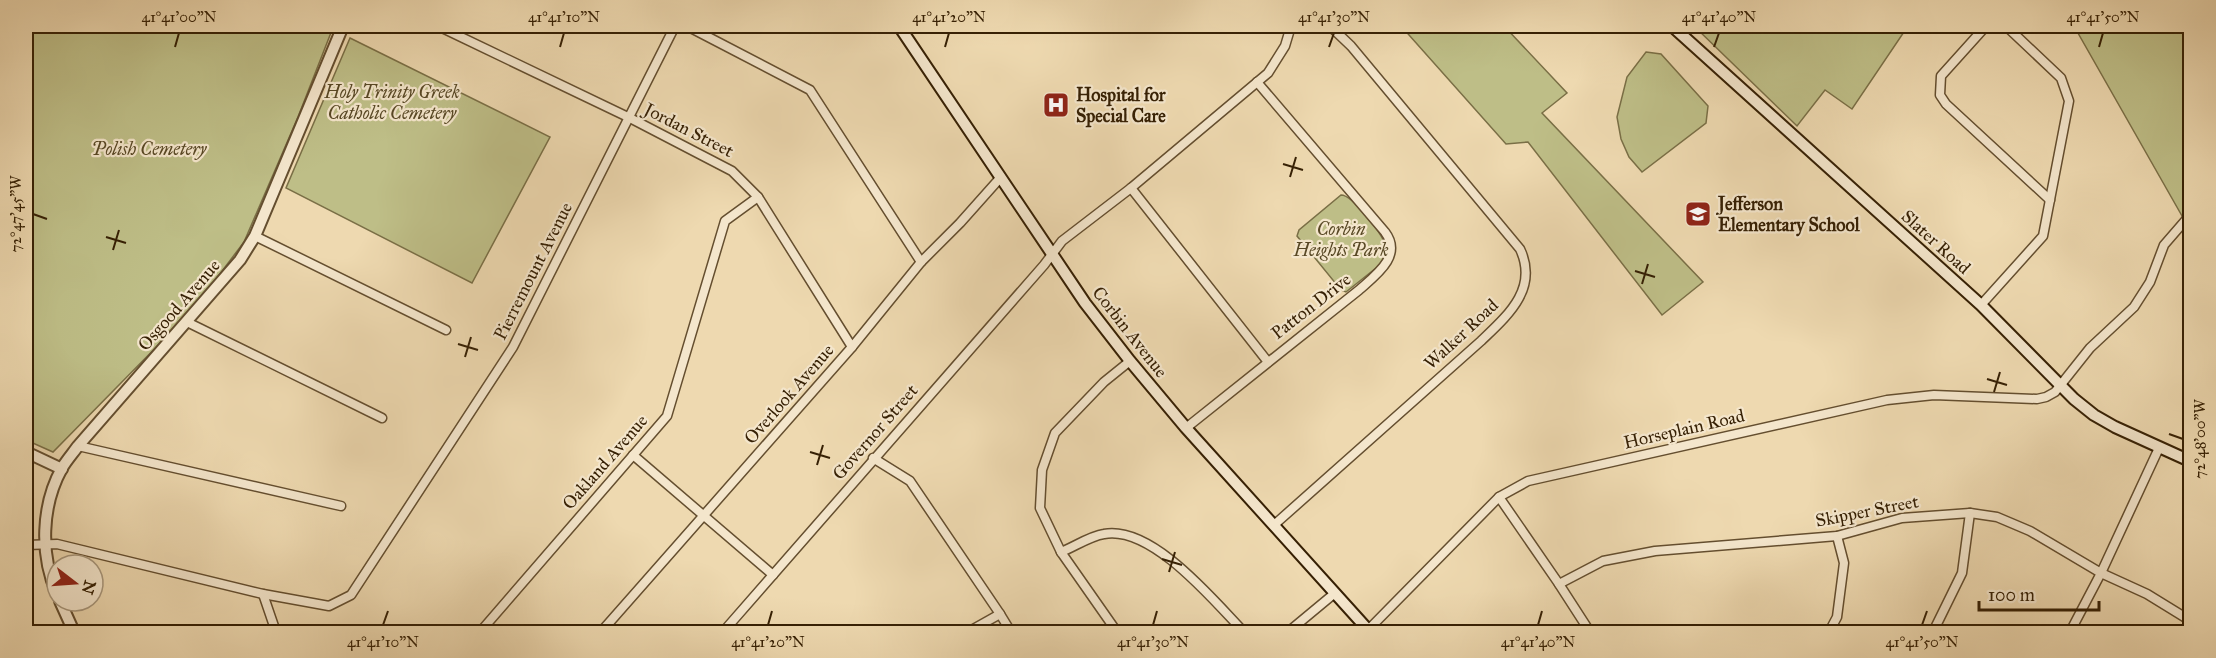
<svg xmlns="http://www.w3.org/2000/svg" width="2216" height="658" font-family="'IM FELL Great Primer',serif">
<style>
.green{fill:#bebe87;stroke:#7a6f46;stroke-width:1.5}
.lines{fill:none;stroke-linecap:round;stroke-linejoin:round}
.minor-casing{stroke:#644e2f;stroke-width:11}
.tertiary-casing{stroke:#644e2f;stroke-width:14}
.secondary-casing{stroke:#362004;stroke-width:14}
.minor{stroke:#f4e6cc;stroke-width:8}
.tertiary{stroke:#f4e6cc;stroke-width:10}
.secondary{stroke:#f4e6cc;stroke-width:10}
.ticks{fill:none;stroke:#362004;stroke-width:2}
.labels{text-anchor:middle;stroke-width:4.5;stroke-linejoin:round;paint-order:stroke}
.park-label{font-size:18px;font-style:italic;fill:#584825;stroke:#f4e6cc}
.poi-label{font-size:18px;font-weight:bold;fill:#362004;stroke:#f4e6cc;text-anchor:start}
.street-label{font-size:18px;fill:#362004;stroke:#f4e6cc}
.neatline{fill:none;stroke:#362004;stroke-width:2}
.ticks-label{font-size:15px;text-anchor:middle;fill:#362004}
</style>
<rect width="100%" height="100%" fill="#eed9b0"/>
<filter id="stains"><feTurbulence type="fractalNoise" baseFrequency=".00333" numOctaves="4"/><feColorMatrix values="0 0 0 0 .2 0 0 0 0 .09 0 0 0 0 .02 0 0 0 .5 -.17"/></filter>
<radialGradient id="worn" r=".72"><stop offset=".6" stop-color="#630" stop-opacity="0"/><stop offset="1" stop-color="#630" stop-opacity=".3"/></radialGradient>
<g class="green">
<path d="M26 26H316L332 30 298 117 244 242 210 287 177 326 53 452 26 440Z"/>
<path d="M1401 26H1504L1567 93 1542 113 1703 282 1662 315 1528 142 1506 144Z"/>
<path d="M1694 26H1908L1852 109 1825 90 1797 126Z"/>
<path d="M2074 26H2190V230Z"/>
<path d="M350 38 550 137 472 283 286 188Z"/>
<path d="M1646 52 1661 54 1708 106 1706 123 1642 172 1629 157 1621 139 1617 117 1627 77Z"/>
<path d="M1341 195C1353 195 1384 236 1387 249L1381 264 1346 292 1341 290 1297 236 1299 230Z"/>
</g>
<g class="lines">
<defs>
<g id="minor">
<path d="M438 26 630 118 732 171 758 197 852 347"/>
<path d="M687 26 810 90 921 262"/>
<path d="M1986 26 1941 76 1940 95 1946 104 2050 200"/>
<path d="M1131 188 1268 362"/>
<path d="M255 236 446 330"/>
<path d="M1981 305 2043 236 2069 101 2061 78 2006 26"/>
<path d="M187 322 382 418"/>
<path d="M1186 428 1359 290C1376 275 1403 256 1385 232L1257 82"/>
<path d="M78 446 341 506"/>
<path d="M633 455 773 575"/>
<path d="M873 458 910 481 1000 614 1011 632"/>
<path d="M1499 497 1559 584 1590 632"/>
<path d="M1274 525 1481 341C1507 316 1539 289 1520 249L1351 46 1330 26"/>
<path d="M26 545 57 544 263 594 329 606 351 595 513 347 675 26"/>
<path d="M1061 552C1074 547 1090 536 1104 534 1152 525 1214 601 1244 632"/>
<path d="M1559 584 1603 561 1655 551 1837 536 1902 518 1970 513 1997 517 2030 531 2101 573 2147 594 2186 618 2190 624"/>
<path d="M263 594 276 632"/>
<path d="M1368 630 1499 497 1528 481 1887 400 1934 395 2037 399 2046 397 2055 392 2090 348 2134 307 2150 282 2164 245 2190 215"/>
<path d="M480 632 667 416 725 221 758 197"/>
<path d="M601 632 852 347 921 262 960 223 1001 177"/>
<path d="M723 632 1044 265 1062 241 1131 188 1268 73 1285 46 1291 26"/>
<path d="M968 632 1000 614"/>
<path d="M1117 632 1061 552 1040 508 1042 470 1055 433 1104 382 1130 361"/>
<path d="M1288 632 1335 593"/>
<path d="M1829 632 1837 617 1844 563 1837 536"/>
<path d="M1933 632 1962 573 1970 513"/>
<path d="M2070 632 2101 573 2159 448"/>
</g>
<g id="tertiary">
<path d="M26 452 62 469"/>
<path d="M57 594C40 555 41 506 62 468 66 461 73 453 78 446L240 260 255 236 343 26"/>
<path d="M60 601 74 632"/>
</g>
<g id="secondary">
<path d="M899 26 1085 303 1130 361 1186 428 1370 632"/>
<path d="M1672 26 1981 305 2074 399 2094 415 2115 427 2190 461"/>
</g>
</defs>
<use href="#minor" class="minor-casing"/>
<use href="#tertiary" class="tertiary-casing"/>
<use href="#secondary" class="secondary-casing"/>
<use href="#minor" class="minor"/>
<use href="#tertiary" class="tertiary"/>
<use href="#secondary" class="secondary"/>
</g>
<path class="ticks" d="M175 47 179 33M560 47 564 33M945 47 949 33M1329 47 1334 33M1714 47 1719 33M2099 47 2103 33M1283 164 1303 170M1290 177 1296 157M33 214 47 219M106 237 126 243M113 250 119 230M1635 271 1655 277M1642 284 1648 264M458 344 478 350M465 357 471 337M1987 379 2007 385M1994 392 2000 372M2169 434 2183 439M810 452 830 458M817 465 823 445M1162 559 1182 565M1169 572 1175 552M383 625 388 611M768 625 772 611M1153 625 1157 611M1538 625 1542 611M1922 625 1927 611"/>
<defs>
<symbol id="hospital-square" viewBox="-11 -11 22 22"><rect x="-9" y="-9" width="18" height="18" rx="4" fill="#8f2418" stroke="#f4e6cc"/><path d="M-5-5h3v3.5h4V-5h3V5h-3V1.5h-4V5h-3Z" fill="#fff"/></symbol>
<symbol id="school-square" viewBox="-11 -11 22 22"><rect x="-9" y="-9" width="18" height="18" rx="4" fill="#8f2418" stroke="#f4e6cc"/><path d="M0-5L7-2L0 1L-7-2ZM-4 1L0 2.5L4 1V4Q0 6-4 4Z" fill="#fff"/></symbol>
</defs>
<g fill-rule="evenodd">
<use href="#hospital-square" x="1041" y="90" width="30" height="30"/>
<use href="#school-square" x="1683" y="199" width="30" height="30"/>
</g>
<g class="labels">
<g class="park-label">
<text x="392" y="98">Holy Trinity Greek<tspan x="392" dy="21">Catholic Cemetery</tspan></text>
<text x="149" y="155">Polish Cemetery</text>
<text x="1341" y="235">Corbin<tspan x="1341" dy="21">Heights Park</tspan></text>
</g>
<g class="poi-label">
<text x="1076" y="101">Hospital for<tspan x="1076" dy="21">Special Care</tspan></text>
<text x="1718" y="210">Jefferson<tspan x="1718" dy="21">Elementary School</tspan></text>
</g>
<g class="street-label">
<text transform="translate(689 130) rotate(27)" y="6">Jordan Street</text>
<text transform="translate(1936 242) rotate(42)" y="6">Slater Road</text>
<text transform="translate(533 271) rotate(-63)" y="6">Pierremount Avenue</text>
<text transform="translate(179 305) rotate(-49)" y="6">Osgood Avenue</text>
<text transform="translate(1311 306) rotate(-38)" y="6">Patton Drive</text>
<text transform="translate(1130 332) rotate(52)" y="6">Corbin Avenue</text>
<text transform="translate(1461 334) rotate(-43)" y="6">Walker Road</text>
<text transform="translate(789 394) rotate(-49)" y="6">Overlook Avenue</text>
<text transform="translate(1684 429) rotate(-13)" y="6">Horseplain Road</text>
<text transform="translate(875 432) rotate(-49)" y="6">Governor Street</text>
<text transform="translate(605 462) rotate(-49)" y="6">Oakland Avenue</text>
<text transform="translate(1867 511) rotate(-11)" y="6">Skipper Street</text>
</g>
</g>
<rect width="2216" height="658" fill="none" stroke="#eed9b0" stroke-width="66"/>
<g transform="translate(75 583) rotate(107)"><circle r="28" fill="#f4e6cc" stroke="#a8977c" stroke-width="1.5"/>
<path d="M0-4.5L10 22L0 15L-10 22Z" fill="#8f2418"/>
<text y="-9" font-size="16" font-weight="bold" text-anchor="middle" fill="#362004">N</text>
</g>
<path d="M1979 601v9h120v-9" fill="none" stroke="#362004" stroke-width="3"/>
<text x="1988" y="601" font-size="18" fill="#362004" stroke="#f4e6cc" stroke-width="4.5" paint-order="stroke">100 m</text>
<rect x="33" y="33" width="2150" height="592" class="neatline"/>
<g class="ticks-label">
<text x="179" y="22">41°41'00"N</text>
<text x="564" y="22">41°41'10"N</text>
<text x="949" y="22">41°41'20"N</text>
<text x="1334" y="22">41°41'30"N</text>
<text x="1719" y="22">41°41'40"N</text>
<text x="2103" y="22">41°41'50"N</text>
<text transform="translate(16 214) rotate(-90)" y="5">72°47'45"W</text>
<text transform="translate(2200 439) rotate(-90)" y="5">72°48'00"W</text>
<text x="383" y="647">41°41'10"N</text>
<text x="768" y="647">41°41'20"N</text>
<text x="1153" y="647">41°41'30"N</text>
<text x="1538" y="647">41°41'40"N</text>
<text x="1922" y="647">41°41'50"N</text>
</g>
<rect width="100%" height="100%" filter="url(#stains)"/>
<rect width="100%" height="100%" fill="url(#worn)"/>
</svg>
